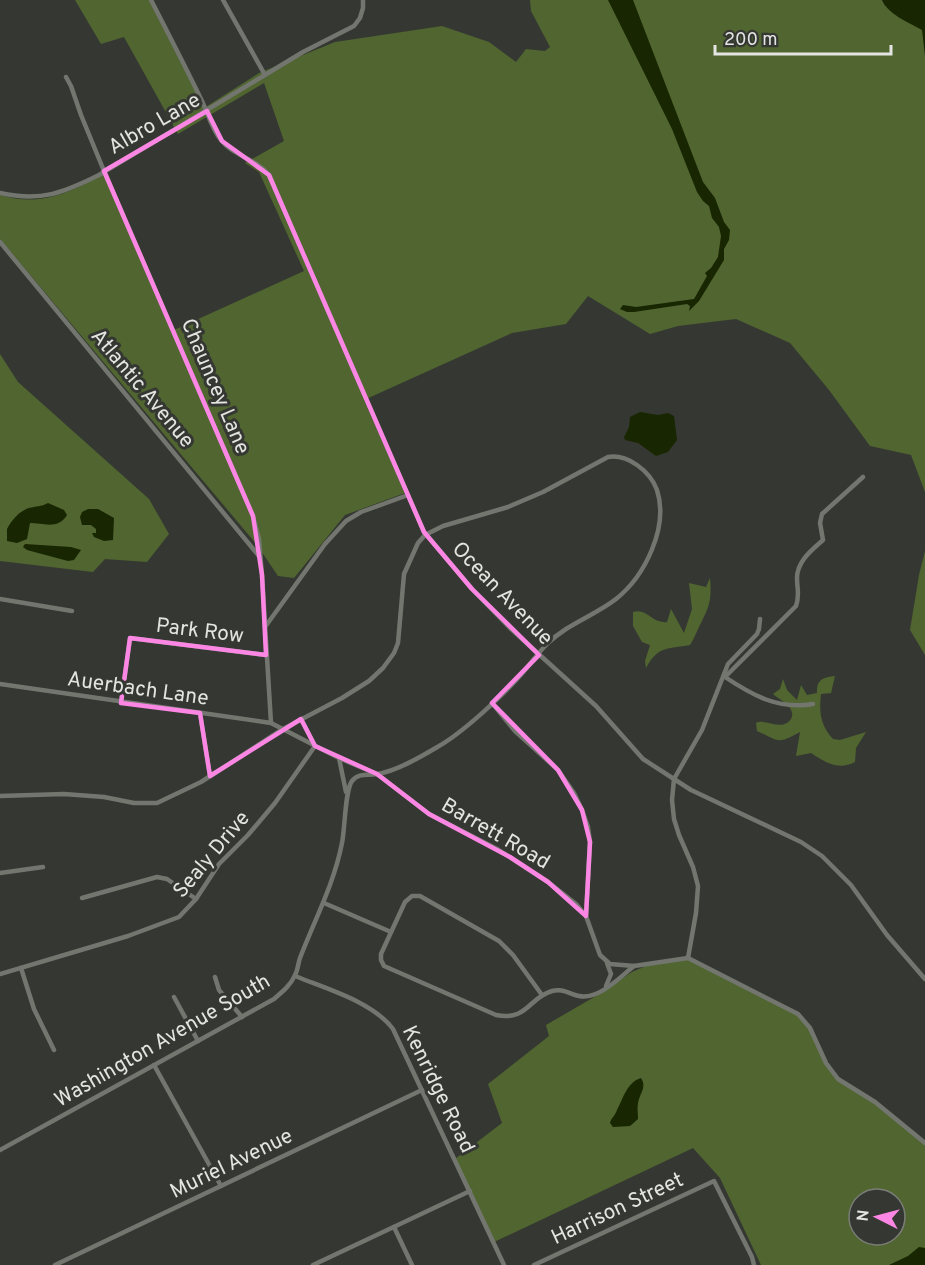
<svg xmlns="http://www.w3.org/2000/svg" width="925" height="1265" font-family="Overpass,sans-serif">
<style>
.green{fill:#506530;fill-rule:evenodd}
.water{fill:#182601}
.lines{fill:none;stroke-linecap:round;stroke-linejoin:round}
.minor{stroke:#73766f;stroke-width:4.5}
.marked{fill:none;stroke:#fc86e3;stroke-width:4.5;stroke-linejoin:round}
.labels{text-anchor:middle;stroke-width:6;stroke-linejoin:round;paint-order:stroke}
.street-label{font-size:21px;fill:#e4e5e2;stroke:#353832}
</style>
<rect width="100%" height="100%" fill="#353832"/>
<g class="green">
<path d="M75 0H149L204 108 259 73 335 42 442 26 489 42 516 62 526 49 545 51 550 47 531 11 530 0H882L885 6 925 9V492L911 455 870 446 829 390 790 343 736 319 678 326 650 334 588 296 566 324 512 333 364 400 405 493 345 515 294 578 278 576 257 545 0 239V195C32 204 53 199 83 185 90 181 97 178 104 173L174 330 304 271 259 172 245 163 284 141 264 83 178 134 124 37 101 44Z"/>
<path d="M0 354 18 382 149 499 169 534 147 562 105 559 93 572 0 561Z"/>
<path d="M925 551V655L910 630 919 575Z"/>
<path d="M710 578C712 602 709 607 699 627 696 633 694 639 690 645 667 649 658 646 646 668L645 661 650 645 642 642 633 626V612C648 608 652 624 667 622L671 609 684 633 692 609 689 583 706 587Z"/>
<path d="M835 676 831 693 821 694C819 712 820 725 833 739L840 740 866 732 856 748 855 762C838 771 825 762 811 753L796 756 800 732C776 745 780 741 757 731L756 723C766 718 782 732 791 719 797 708 780 700 773 694L780 689 783 679 787 690 797 700 801 685 807 695 817 693C816 680 823 677 835 676Z"/>
<path d="M688 960 798 1014 810 1028 830 1070 838 1079 875 1102 925 1141V1265H761L720 1178 693 1148 494 1242 455 1159 502 1123 488 1084 549 1036 546 1025 596 996 632 972 655 962ZM859 1199H895V1235H859Z"/>
</g>
<g class="water">
<path d="M608 0H633L703 182 715 198 724 222 730 230 729 240 724 249V260L699 301 689 311 690 306 687 304 634 312H627L620 309 623 305 636 307 694 299 707 276 705 273 711 268 718 257 721 236 719 227 712 218 709 206 703 201 697 192 672 129Z"/>
<path d="M882 0H925V56L922 30C908 22 889 15 882 0Z"/>
<path d="M640 412 658 415 668 413 674 416 677 440 668 452 656 456 638 443 625 440 624 437 629 427 630 417Z"/>
<path d="M48 503 64 510 67 515C58 530 43 523 30 523L27 539 17 543 7 541V529C11 521 19 511 29 508 36 506 41 507 48 503Z"/>
<path d="M88 509H98L114 518 113 540 104 541 94 537 92 533H96V529L91 525H82L80 517 82 512Z"/>
<path d="M25 544 71 547 81 550 74 560 68 561 27 550 23 547Z"/>
<path d="M641 1078C647 1087 640 1093 638 1103 637 1108 638 1114 638 1119L630 1126 613 1127 610 1123C611 1118 615 1116 617 1110 623 1099 627 1082 641 1078Z"/>
<path d="M919 1247 925 1248V1265H889L908 1256Z"/>
</g>
<g class="lines">
<g class="minor">
<path d="M151 0C168 33 185 66 201 99 208 113 211 128 221 140 233 156 257 159 269 175L424 532 472 589 509 627 596 706 643 759 691 790 801 842 822 856 851 885 887 935 925 979"/>
<path d="M223 0 265 75"/>
<path d="M66 77 71 86 81 115 104 171 253 516 259 539 262 575 271 723"/>
<path d="M0 193C41 202 63 193 99 175L303 52 354 26 360 18 363 8V0"/>
<path d="M0 242 259 556"/>
<path d="M0 599 72 611"/>
<path d="M265 627 325 544 346 521 361 512 408 495"/>
<path d="M727 675 796 606C800 595 797 589 797 578 797 561 812 550 823 540L820 523 822 514 863 477"/>
<path d="M725 677C752 695 778 710 813 704"/>
<path d="M0 684 271 723 339 758 377 774 429 814 497 849 548 882 576 904 586 916 600 955 610 964 634 966 688 958"/>
<path d="M121 703 130 638 266 655"/>
<path d="M492 703 515 731 558 770 574 793 582 810 588 827 590 842 586 916"/>
<path d="M200 713 210 776"/>
<path d="M301 719 315 746"/>
<path d="M339 758 346 792"/>
<path d="M0 796 64 794 104 797 134 803H157L201 782 283 729 342 698 369 681 383 668 394 653 398 643 404 574 418 543 425 535 443 526 508 507 543 492 608 457C628 454 650 471 657 490 669 527 645 576 616 599 594 616 567 624 547 644 537 654 528 667 518 678 500 698 462 733 439 746 422 756 397 771 377 774 368 776 359 772 352 781 345 790 345 829 342 843 334 884 315 919 300 958 298 963 298 970 295 975 291 985 282 992 274 999L0 1150"/>
<path d="M0 873 43 867"/>
<path d="M82 898 157 877 167 879 196 899"/>
<path d="M324 903 391 932"/>
<path d="M688 958 696 913 698 886 693 867 679 835 674 819 672 800 674 779 702 730 728 664 757 634 759 629 760 619"/>
<path d="M688 958 798 1014 810 1028 826 1063 838 1079 875 1102 925 1143"/>
<path d="M21 968 34 1009 54 1050"/>
<path d="M0 974 128 936 179 917 196 899 219 864 248 835 275 803 315 746"/>
<path d="M295 976C327 989 373 1002 393 1029L504 1265"/>
<path d="M215 977 219 990 242 1017"/>
<path d="M606 986 611 974 607 963"/>
<path d="M542 995 513 955 499 941 420 896H412L405 902 381 954V960L384 966 496 1015C528 1021 528 998 552 991 563 988 569 994 579 996 599 1000 620 977 634 966"/>
<path d="M174 997 198 1041"/>
<path d="M154 1065 221 1186"/>
<path d="M394 1227 412 1265"/>
<path d="M55 1265 422 1090"/>
<path d="M313 1265 470 1191"/>
<path d="M534 1265 714 1181 752 1257 754 1265"/>
</g>
</g>
<path class="marked" d="M207 111 222 141 269 175 424 532 472 589 539 655 492 703 558 770 582 810 590 842 586 916 548 882 510 857 429 814 377 774 315 746 301 719 210 776 200 713 121 703 130 638 266 655 262 575 253 516 104 171Z"/>
<g class="labels">
<g class="street-label">
<text transform="translate(154 123) rotate(-30)" y="7">Albro Lane</text>
<text transform="translate(216 386) rotate(67)" y="7">Chauncey Lane</text>
<text transform="translate(143 388) rotate(50)" y="7">Atlantic Avenue</text>
<text transform="translate(503 593) rotate(46)" y="7">Ocean Avenue</text>
<text transform="translate(200 630) rotate(7)" y="7">Park Row</text>
<text transform="translate(138 688) rotate(8)" y="7">Auerbach Lane</text>
<text transform="translate(496 833) rotate(30)" y="7">Barrett Road</text>
<text transform="translate(211 854) rotate(-50)" y="7">Sealy Drive</text>
<text transform="translate(162 1040) rotate(-30)" y="7">Washington Avenue South</text>
<text transform="translate(439 1089) rotate(64)" y="7">Kenridge Road</text>
<text transform="translate(231 1163) rotate(-26)" y="7">Muriel Avenue</text>
<text transform="translate(617 1208) rotate(-25)" y="7">Harrison Street</text>
</g>
</g>
<g transform="translate(877 1217) rotate(276)"><circle r="28" fill="#353832" stroke="#7b7d78" stroke-width="1.5"/>
<path d="M0-4.5L10 22L0 15L-10 22Z" fill="#fc86e3"/>
<text y="-9" font-size="16" font-weight="bold" text-anchor="middle" fill="#e4e5e2">N</text>
</g>
<path d="M715 45v9h176v-9" fill="none" stroke="#e4e5e2" stroke-width="3"/>
<text x="724" y="45" font-size="18" fill="#e4e5e2" stroke="#353832" stroke-width="4.5" paint-order="stroke">200 m</text>
</svg>
